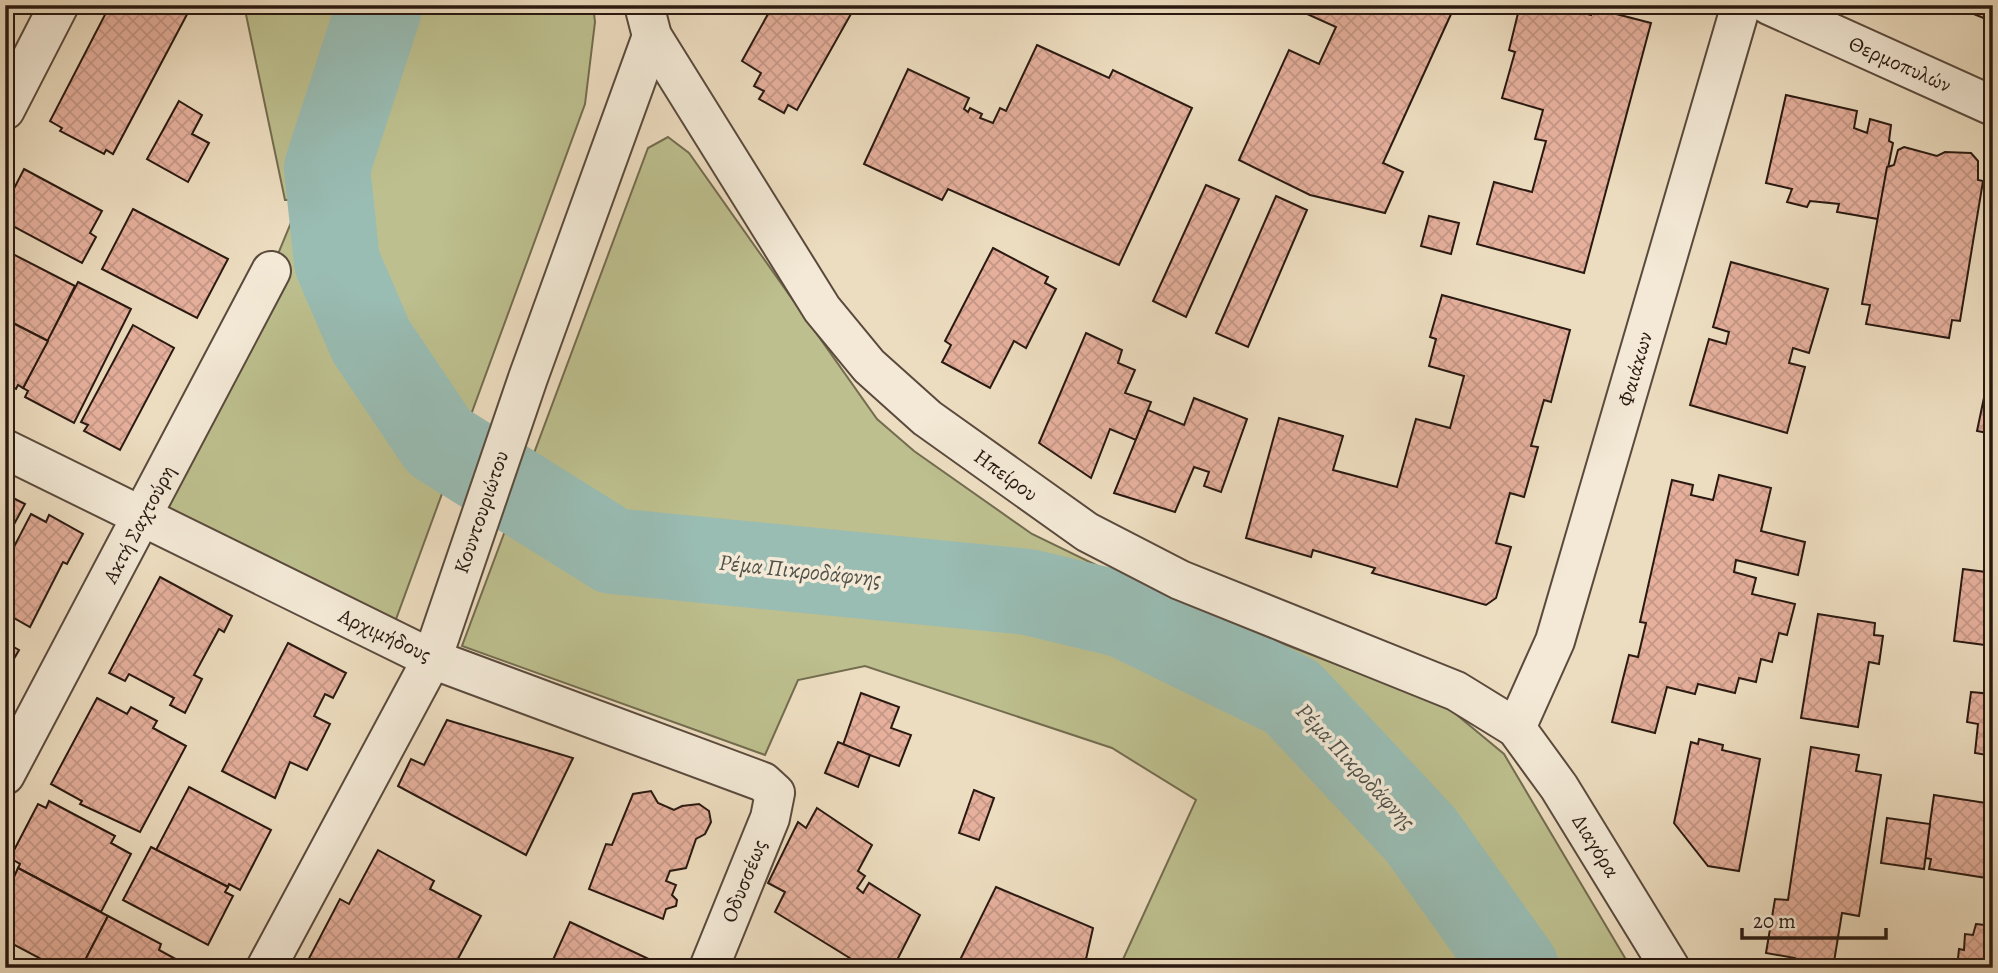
<svg xmlns="http://www.w3.org/2000/svg" width="1998" height="973" font-family="Alegreya,serif">
<style>
.green{fill:#bdbf8e;stroke:#736c50;stroke-width:2}
.lines{fill:none;stroke-linecap:round;stroke-linejoin:round}
.river{stroke:#99bcb3;stroke-width:86}
.building{fill:url(#building-cross-hatch);stroke:#291911;stroke-width:2}
.minor-casing{stroke:#5a4a3d;stroke-width:42}
.minor{stroke:#f3e9d6;stroke-width:38}
.labels{text-anchor:middle;stroke-width:7;stroke-linejoin:round;paint-order:stroke}
.street-label{font-size:21px;fill:#291911;stroke:#f3e9d6}
.water-label{font-size:23px;font-style:italic;fill:#50524a;stroke:#f3e9d6}
</style>
<defs>
<pattern id="building-cross-hatch" width="8" height="8" patternUnits="userSpaceOnUse" patternTransform="scale(1.75)"><rect width="8" height="8" fill="#e6b09d"/><path d="M0 0l8 8M0 8l8-8" fill="none" stroke="#c59786"/></pattern>
</defs>
<rect width="100%" height="100%" fill="#edddc0"/>
<filter id="stains"><feTurbulence type="fractalNoise" baseFrequency=".00286" numOctaves="4"/><feColorMatrix values="0 0 0 0 .2 0 0 0 0 .09 0 0 0 0 .02 0 0 0 .5 -.17"/></filter>
<radialGradient id="worn" r=".72"><stop offset=".6" stop-color="#630" stop-opacity="0"/><stop offset="1" stop-color="#630" stop-opacity=".3"/></radialGradient>
<g class="green">
<path d="M244 5H593L595 22 585 104 392 630 157 515 271 271 378 12 370 8 295 200H285Z"/>
<path d="M668 137 689 153 877 419 914 451 1032 534 1170 601 1446 706 1504 754 1631 968H1119L1196 800 1112 748 865 666 798 680 765 755 462 646 648 148Z"/>
</g>
<g class="lines">
<path class="river" d="M380 5 327 168 337 262 371 341 439 442 613 551 1028 592 1124 615 1292 697 1421 835 1516 968"/>
</g>
<g class="building">
<path d="M110 5H192L113 154 106 150 104 154 60 131 62 128 50 121Z"/>
<path d="M773 5H856L797 110 788 105 784 113 759 99 764 91 754 86 761 73 742 61Z"/>
<path d="M1310 5H1448L1446 10 1452 12 1383 163 1403 172 1385 213 1310 195 1239 160 1289 50 1319 64 1336 27 1307 14Z"/>
<path d="M1520 5H1555L1591 15 1593 8 1651 23 1584 273 1477 244 1494 182 1532 192 1546 141 1535 139 1543 110 1502 98 1515 52 1509 50Z"/>
<path d="M1951 5H1993V15L1988 14 1986 19Z"/>
<path d="M1037 45 1109 78 1113 70 1192 108 1119 265 948 189 942 200 864 164 908 69 969 98 964 109 968 112 970 108 982 114 980 118 993 123 1000 108 1006 111Z"/>
<path d="M1786 95 1857 111 1854 128 1867 133 1870 119 1891 125 1889 141 1893 143 1878 219 1837 212 1839 204 1810 201 1807 207 1787 202 1792 189 1766 183Z"/>
<path d="M179 101 202 115 192 134 209 143 188 182 147 159Z"/>
<path d="M1904 147 1937 156 1945 152 1971 153 1978 161V180L1983 181 1960 321 1952 320 1949 338 1866 324 1870 305 1862 304 1887 167 1894 165 1898 150Z"/>
<path d="M24 169 102 211 90 233 96 237 82 263 5 222V206Z"/>
<path d="M1206 185 1239 199 1186 317 1153 301Z"/>
<path d="M1276 196 1307 210 1248 347 1216 333Z"/>
<path d="M133 209 228 259 197 318 102 269Z"/>
<path d="M1429 216 1459 223 1451 254 1421 246Z"/>
<path d="M993 248 1048 277 1045 283 1056 289 1026 348 1014 341 990 388 942 362 951 345 945 341Z"/>
<path d="M5 250 75 286 48 341 5 319Z"/>
<path d="M1731 262 1828 289 1809 353 1793 348 1789 363 1805 367 1787 433 1690 405 1709 339 1726 344 1729 332 1713 327Z"/>
<path d="M78 282 131 309 74 423 25 397 28 391 23 388Z"/>
<path d="M1442 295 1570 330 1551 402 1544 400 1531 446 1538 447 1524 497 1510 493 1496 543 1511 547 1496 598 1486 605 1372 573 1375 568 1313 550 1311 557 1246 538 1279 418 1343 436 1333 470 1397 487 1416 419 1450 428 1464 376 1429 366 1436 339 1430 337Z"/>
<path d="M5 319 48 341 23 388 18 385 16 389 5 383Z"/>
<path d="M133 325 174 348 120 450 84 431 88 425 81 422Z"/>
<path d="M1086 333 1122 350 1118 363 1135 370 1125 393 1151 402 1136 440 1110 429 1091 478 1039 443Z"/>
<path d="M1986 388 1993 389V434L1977 431Z"/>
<path d="M1194 398 1247 419 1221 492 1204 486 1209 472 1194 467 1175 512 1114 493 1148 410 1184 425Z"/>
<path d="M1719 475 1771 488 1761 531 1805 542 1798 575 1736 560 1734 572 1756 578 1752 594 1795 604 1787 635 1779 633 1772 662 1761 659 1756 682 1739 678 1735 693 1698 684 1695 694 1667 687 1655 733 1612 722 1629 655 1638 657 1646 623 1640 622 1672 480 1693 485 1691 495 1713 500Z"/>
<path d="M5 494 25 504 5 541Z"/>
<path d="M31 514 46 522 49 515 83 534 67 564 63 562 30 627 5 613V564Z"/>
<path d="M1963 569 1993 573V646L1954 641Z"/>
<path d="M160 577 232 616 224 632 219 629 194 675 202 679 185 713 170 705 174 698 129 674 125 681 109 673Z"/>
<path d="M1818 614 1875 623 1874 635 1883 636 1879 664 1869 662 1858 727 1801 718Z"/>
<path d="M5 642 19 650 5 674Z"/>
<path d="M288 643 346 673 333 698 325 694 314 716 330 724 307 770 290 762 275 798 222 771Z"/>
<path d="M1971 692 1993 694V756L1975 753 1978 724 1967 722Z"/>
<path d="M861 693 899 707 891 728 911 735 899 766 843 745Z"/>
<path d="M97 698 127 714 131 707 157 721 153 728 186 746 140 832 80 804 82 801 51 784Z"/>
<path d="M447 720 573 758 526 855 398 786 411 759 424 765Z"/>
<path d="M1699 739 1723 745 1722 750 1760 759 1739 871 1708 866 1674 823 1691 742 1698 744Z"/>
<path d="M838 742 870 755 858 787 825 773Z"/>
<path d="M1811 747 1859 755 1856 771 1881 775 1859 916 1842 913 1833 968 1795 964V958L1766 953 1775 899 1788 900Z"/>
<path d="M189 787 271 830 240 890 229 884 228 887 156 850Z"/>
<path d="M974 790 994 798 979 840 959 833Z"/>
<path d="M651 791 658 803 674 810 682 806 699 804 709 811 711 822 705 834 696 839 686 868 670 871 666 881 676 885 672 895 677 900 676 906 666 909 663 919 589 889 606 844 612 845 633 794Z"/>
<path d="M1934 795 1993 804V879L1929 869 1931 859 1925 858Z"/>
<path d="M49 801 115 836 111 843 131 854 101 912 18 868 20 864 10 858 38 804 46 808Z"/>
<path d="M817 808 872 845 858 871 865 876 857 888 863 893 869 883 920 915 893 968H866L775 912 785 892 768 883 798 822 806 828Z"/>
<path d="M1887 818 1930 824 1924 869 1881 863Z"/>
<path d="M151 847 228 887 225 892 233 896 208 945 123 900Z"/>
<path d="M378 850 434 881 430 889 481 916 453 968H304L340 899 349 904Z"/>
<path d="M18 868 108 916 81 968H58L5 940V873L14 877Z"/>
<path d="M996 887 1093 928 1084 968H956Z"/>
<path d="M108 916 161 944 159 950 192 968H81Z"/>
<path d="M570 922 653 961 650 968H543L546 960 552 962Z"/>
<path d="M1976 924 1993 926V968H1957L1959 949 1964 950 1965 934 1973 935Z"/>
</g>
<g class="lines">
<defs>
<g id="minor">
<path d="M644 5 652 36 822 309 869 366 927 418 1087 532 1180 580 1456 691 1516 728 1559 787 1670 968"/>
<path d="M1769 5 1993 106"/>
<path d="M5 110 59 5"/>
<path d="M5 449 432 659 763 782 775 793 770 818 709 968"/>
<path d="M1516 728 1555 641 1741 5"/>
<path d="M5 775 271 271"/>
<path d="M266 968 432 659 528 378 652 36"/>
</g>
</defs>
<use href="#minor" class="minor-casing"/>
<use href="#minor" class="minor"/>
</g>
<g class="labels">
<g class="street-label">
<text transform="translate(1900 64) rotate(24)" y="7">Θερμοπυλών</text>
<text transform="translate(1635 369) rotate(-74)" y="7">Φαιάκων</text>
<text transform="translate(1006 475) rotate(36)" y="7">Ηπείρου</text>
<text transform="translate(481 512) rotate(-71)" y="7">Κουντουριώτου</text>
<text transform="translate(139 524) rotate(-62)" y="7">Ακτή Σαχτούρη</text>
<text transform="translate(385 635) rotate(25)" y="7">Αρχιμήδους</text>
<text transform="translate(1596 846) rotate(58)" y="7">Διαγόρα</text>
<text transform="translate(744 881) rotate(-68)" y="7">Οδυσσέως</text>
</g>
<g class="water-label">
<text transform="translate(800 570) rotate(6)" y="8">Ρέμα Πικροδάφνης</text>
<text transform="translate(1356 766) rotate(47)" y="8">Ρέμα Πικροδάφνης</text>
</g>
</g>
<rect width="1998" height="973" fill="none" stroke="#edddc0" stroke-width="28"/>
<rect x="7" y="7" width="1984" height="959" fill="none" stroke="#291911" stroke-width="3.5"/>
<rect x="14" y="14" width="1970" height="945" fill="none" stroke="#291911" stroke-width="2"/>
<path d="M1742 928v10h144v-10" fill="none" stroke="#291911" stroke-width="3.5"/>
<text x="1753" y="928" font-size="21" fill="#291911" stroke="#f3e9d6" stroke-width="5" paint-order="stroke">20 m</text>
<rect width="100%" height="100%" filter="url(#stains)"/>
<rect width="100%" height="100%" fill="url(#worn)"/>
</svg>
